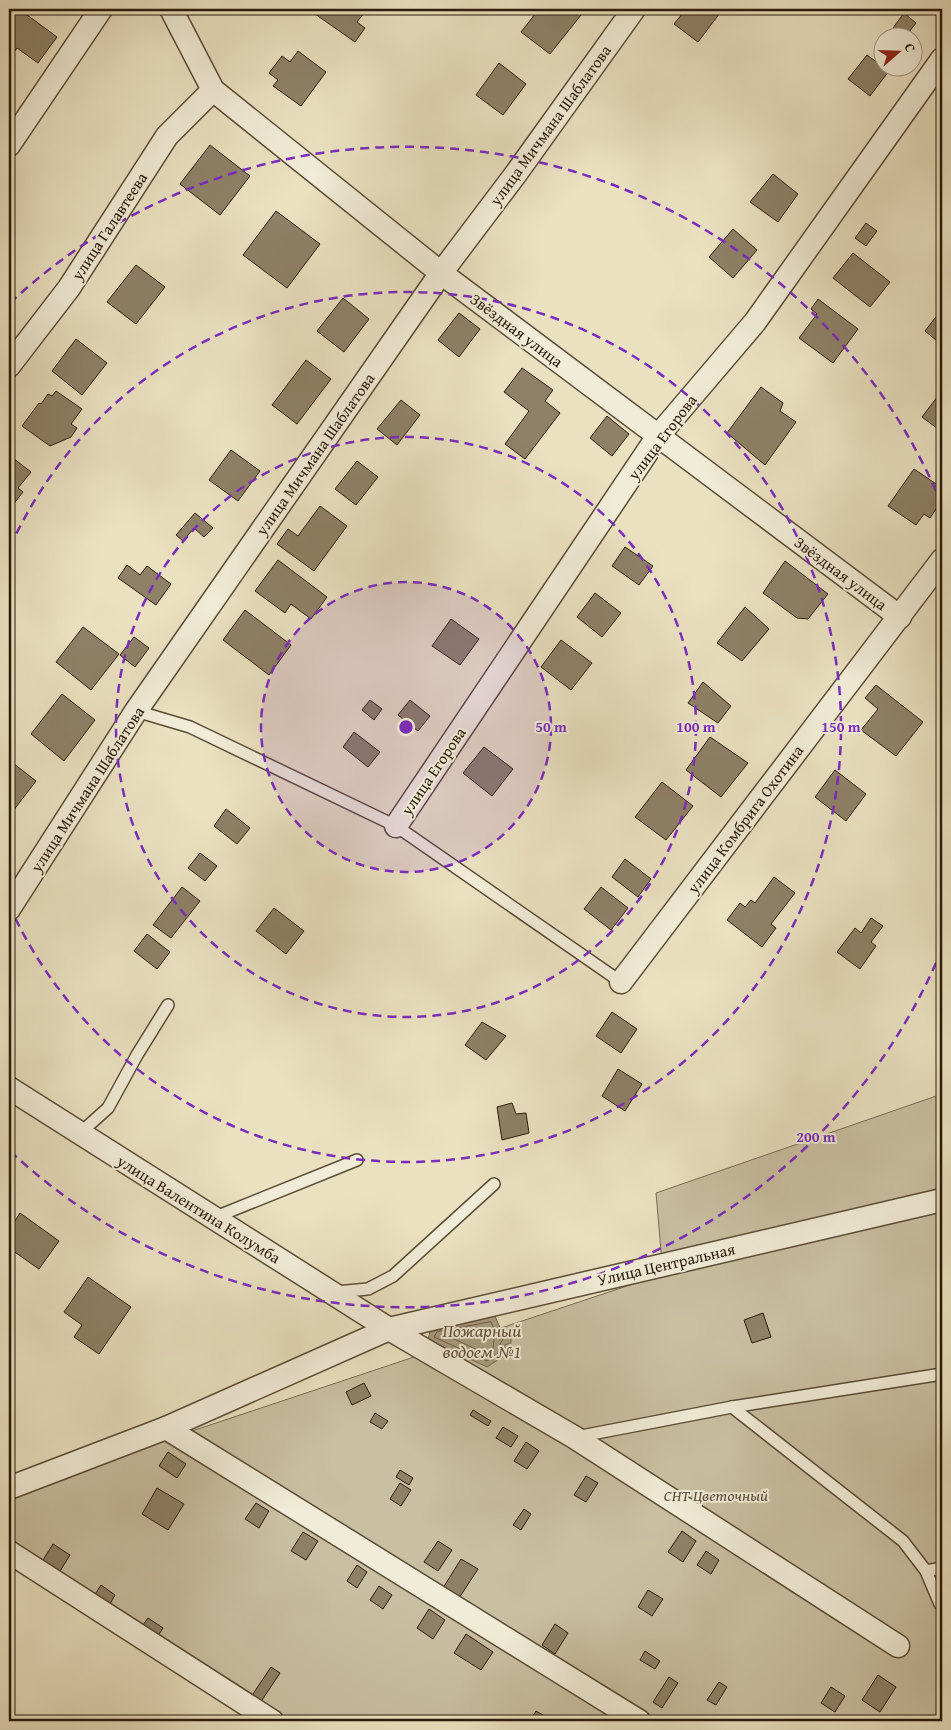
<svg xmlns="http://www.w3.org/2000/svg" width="951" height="1730" font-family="'Gentium Book Plus',serif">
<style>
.green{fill:#c9bfa2;stroke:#7a6c55}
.water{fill:#a99d82;stroke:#766951}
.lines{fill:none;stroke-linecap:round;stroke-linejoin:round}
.shore{stroke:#6a5c45;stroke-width:1}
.building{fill:#8e8168;stroke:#2a1a08}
.lane-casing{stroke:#5a4c36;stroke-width:14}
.street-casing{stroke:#5a4c36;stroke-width:25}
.lane{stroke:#f1ecd7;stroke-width:11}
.street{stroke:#f1ecd7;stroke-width:22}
.ring{fill:none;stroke:#7b2cbf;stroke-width:2.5;stroke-dasharray:9 6}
.labels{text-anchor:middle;stroke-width:4;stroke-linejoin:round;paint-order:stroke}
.street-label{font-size:16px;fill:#2a1a08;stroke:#f1ecd7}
.park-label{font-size:16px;font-style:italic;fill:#5a4c36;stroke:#f1ecd7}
.water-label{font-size:18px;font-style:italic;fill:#5d4e39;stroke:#f1ecd7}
.centre{fill:#7b2cbf;stroke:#f1ecd7;stroke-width:2.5}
.ring-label{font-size:15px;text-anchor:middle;font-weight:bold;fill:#7b2cbf;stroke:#f1ecd7;stroke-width:4;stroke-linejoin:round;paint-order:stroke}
</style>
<rect width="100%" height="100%" fill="#eae1c1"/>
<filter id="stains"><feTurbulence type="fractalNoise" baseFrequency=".004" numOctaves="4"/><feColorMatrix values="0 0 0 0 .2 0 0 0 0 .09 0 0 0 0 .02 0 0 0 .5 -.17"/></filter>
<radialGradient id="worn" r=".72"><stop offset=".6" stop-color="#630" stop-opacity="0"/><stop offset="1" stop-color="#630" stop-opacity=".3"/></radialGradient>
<path class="green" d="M942 1094V1721H271L9 1552V1492L663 1274 656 1193Z"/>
<path class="water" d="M495 1316 501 1330 511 1337V1343L505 1345 506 1355 487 1367 428 1340 431 1327Z"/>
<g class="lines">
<g class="shore">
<path d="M491 1322 496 1333 503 1339 500 1344V1352L487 1361 434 1337 437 1332Z"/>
<path d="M487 1329 494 1340 493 1349 486 1354 452 1338 454 1335Z"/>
</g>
</g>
<g class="building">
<path d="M9 9H19L57 37 38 63 17 48 9 59Z"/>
<path d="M308 9H367L357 22 365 28 355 42Z"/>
<path d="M539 9 585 10 550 54 521 32Z"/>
<path d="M686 9H723L698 42 674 24Z"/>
<path d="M904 13 916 23 905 37 893 28Z"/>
<path d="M298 51 326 72 301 106 273 86 278 80 269 73 282 56 290 62Z"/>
<path d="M867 55 889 71 870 96 848 79Z"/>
<path d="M499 63 526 84 503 115 476 95Z"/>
<path d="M210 145 250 176 220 215 180 184Z"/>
<path d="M773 174 798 194 778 222 750 202Z"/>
<path d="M276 211 320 244 287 288 243 255Z"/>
<path d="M866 223 877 231 866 246 855 238Z"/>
<path d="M733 229 757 250 733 278 709 257Z"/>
<path d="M853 253 890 282 870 307 833 278Z"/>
<path d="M136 265 165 287 136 324 107 302Z"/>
<path d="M343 298 369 319 344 352 317 331Z"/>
<path d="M818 299 858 329 833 363 799 338 817 314 811 309Z"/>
<path d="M942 309V345L925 331Z"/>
<path d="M459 313 480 329 459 357 438 340Z"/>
<path d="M76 339 107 363 82 395 52 371Z"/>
<path d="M306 360 331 379 297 424 272 405Z"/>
<path d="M522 368 553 390 545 401 560 413 525 459 505 444 529 411 504 392Z"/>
<path d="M761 387 783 403 780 411 796 422 765 465 727 433Z"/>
<path d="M56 391 82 409 71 424 77 428 71 437 50 446 22 426 39 403 41 404 48 394 52 396Z"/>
<path d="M941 392 942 393V432L922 417Z"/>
<path d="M401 400 420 415 397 445 377 429Z"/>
<path d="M607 416 629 434 612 456 590 438Z"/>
<path d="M231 450 260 471 238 501 209 480Z"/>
<path d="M9 455 31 472 18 488 23 492 9 510Z"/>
<path d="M357 461 378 477 356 505 335 489Z"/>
<path d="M914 469 942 488V500L930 518 924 514 916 525 888 506Z"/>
<path d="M320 506 347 526 314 571 277 544 288 529 298 536Z"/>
<path d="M195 513 213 528 204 537 194 528 183 541 176 535Z"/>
<path d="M625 547 653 566 639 585 612 566Z"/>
<path d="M278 560 327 597 311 619 291 604 285 613 255 591Z"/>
<path d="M785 561 828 594 808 619 797 618 763 593Z"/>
<path d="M127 565 140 575 147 566 171 584 156 605 118 578Z"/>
<path d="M595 593 621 613 602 637 577 617Z"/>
<path d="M745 607 769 629 742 661 717 643Z"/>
<path d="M245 610 291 645 269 675 223 640Z"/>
<path d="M451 619 479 639 460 665 432 646Z"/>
<path d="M83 627 119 654 91 690 56 662Z"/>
<path d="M134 637 149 648 135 667 120 655Z"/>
<path d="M561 640 592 663 571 690 541 667Z"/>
<path d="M703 682 731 706 718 723 688 703Z"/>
<path d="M876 685 923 722 896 756 861 730 878 709 865 698Z"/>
<path d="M62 694 95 720 64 761 31 734Z"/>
<path d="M370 700 382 709 374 720 362 710Z"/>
<path d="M410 700 430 716 418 731 398 715Z"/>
<path d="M354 732 380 752 368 767 343 747Z"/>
<path d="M710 737 748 763 721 797 686 770Z"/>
<path d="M484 747 513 769 492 796 463 773Z"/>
<path d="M9 760 36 781 13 811 9 807Z"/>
<path d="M835 770 866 794 846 821 815 797Z"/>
<path d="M662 782 693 806 666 840 635 817Z"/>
<path d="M226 809 250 828 237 844 214 826Z"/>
<path d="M200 853 217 866 205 881 188 868Z"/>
<path d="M625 859 651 879 638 897 612 877Z"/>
<path d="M774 877 795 893 771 924 776 928 762 947 727 920 740 903 745 907 751 900 755 903Z"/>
<path d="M182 887 200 901 171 938 153 925Z"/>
<path d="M601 887 628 908 611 930 584 909Z"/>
<path d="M274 908 304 931 286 954 256 931Z"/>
<path d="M871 918 883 926 871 942 876 946 860 969 837 952 855 928 861 933Z"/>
<path d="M147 934 170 952 157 969 134 951Z"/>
<path d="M612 1012 637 1029 621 1053 596 1036Z"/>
<path d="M482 1022 506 1036 486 1060 465 1045Z"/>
<path d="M618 1069 642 1084 625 1111 602 1096Z"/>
<path d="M512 1103 516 1114 526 1113 529 1133 502 1140 497 1107Z"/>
<path d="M20 1213 59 1241 39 1269 9 1248V1230Z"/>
<path d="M88 1277 131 1307 99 1354 74 1337 82 1325 64 1312Z"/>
<path d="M763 1313 771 1337 752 1343 744 1320Z"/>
<path d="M364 1383 371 1396 352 1405 346 1392Z"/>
<path d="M473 1410 491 1421 488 1426 470 1415Z"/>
<path d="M375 1413 388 1421 382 1429 370 1422Z"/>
<path d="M503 1427 518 1436 511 1447 496 1438Z"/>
<path d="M526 1442 539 1451 527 1469 514 1461Z"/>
<path d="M168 1452 186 1464 177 1478 159 1466Z"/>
<path d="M400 1470 413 1478 409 1485 396 1477Z"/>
<path d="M586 1476 598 1483 586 1502 574 1495Z"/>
<path d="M400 1483 411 1490 401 1506 390 1499Z"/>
<path d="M157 1488 184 1504 168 1530 142 1514Z"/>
<path d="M256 1503 269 1511 259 1528 245 1519Z"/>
<path d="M524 1509 531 1514 521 1530 513 1525Z"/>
<path d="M682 1531 696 1541 683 1562 668 1552Z"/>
<path d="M303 1532 318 1541 306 1560 291 1551Z"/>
<path d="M438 1541 452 1550 438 1571 424 1562Z"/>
<path d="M53 1544 70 1555 60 1571 43 1560Z"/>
<path d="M706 1551 719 1560 711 1574 697 1565Z"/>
<path d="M461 1559 478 1569 459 1598 443 1588Z"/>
<path d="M357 1565 367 1572 357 1588 347 1581Z"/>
<path d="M101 1585 115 1595 107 1609 92 1599Z"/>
<path d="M379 1586 392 1595 383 1609 370 1600Z"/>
<path d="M648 1590 663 1599 652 1616 638 1607Z"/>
<path d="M429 1609 445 1620 433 1639 417 1628Z"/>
<path d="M148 1618 163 1628 156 1639 140 1629Z"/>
<path d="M555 1624 568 1633 555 1654 542 1645Z"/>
<path d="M466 1634 493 1652 481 1670 454 1653Z"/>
<path d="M645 1651 660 1661 655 1669 640 1660Z"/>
<path d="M271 1667 280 1673 260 1703 251 1697Z"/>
<path d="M878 1675 896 1687 880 1712 862 1700Z"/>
<path d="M669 1677 678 1683 662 1708 653 1702Z"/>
<path d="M719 1682 727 1687 716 1705 707 1700Z"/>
<path d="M831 1687 845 1696 835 1712 821 1703Z"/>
<path d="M536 1711 548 1718 546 1721H530Z"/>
</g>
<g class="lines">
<defs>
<g id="lane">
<path d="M136 711 190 727 396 826 621 982"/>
<path d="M79 1134 108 1108 137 1055 168 1005"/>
<path d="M213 1218 357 1160"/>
<path d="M336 1292 368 1289 393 1276 494 1184"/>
<path d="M732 1407 942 1374"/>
<path d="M576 1437 732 1407 903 1541 926 1571 940 1604 942 1605"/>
<path d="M926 1571 942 1568"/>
</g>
<g id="street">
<path d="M171 9 213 90 441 273 900 617"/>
<path d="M9 145 101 9"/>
<path d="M9 366 69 288 167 136 213 90"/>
<path d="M396 826 658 436 755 322 942 59"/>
<path d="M9 909 136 711 441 273 515 175 634 9"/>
<path d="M621 982 942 560"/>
<path d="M9 1088 389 1329 574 1437 898 1646"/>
<path d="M166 1428 639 1721"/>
<path d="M9 1488 166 1428 389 1329 942 1200"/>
<path d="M9 1552 272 1721"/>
</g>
</defs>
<use href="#lane" class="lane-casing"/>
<use href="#street" class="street-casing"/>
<use href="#lane" class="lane"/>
<use href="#street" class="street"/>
</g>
<circle cx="406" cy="727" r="145" fill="#7b2cbf" fill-opacity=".12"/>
<g class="ring">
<circle cx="406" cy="727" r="145"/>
<circle cx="406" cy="727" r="290"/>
<path d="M10 547A435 435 0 1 1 10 907"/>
<path d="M942 949A580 580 0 0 1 10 1151M10 303A580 580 0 0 1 942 505"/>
</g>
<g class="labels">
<g class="street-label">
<text transform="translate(550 125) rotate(-54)" y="6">улица Мичмана Шаблатова</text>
<text transform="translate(109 226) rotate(-57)" y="6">улица Галавтеева</text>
<text transform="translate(517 330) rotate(37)" y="6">Звёздная улица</text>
<text transform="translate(662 437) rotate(-53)" y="6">улица Егорова</text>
<text transform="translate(315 454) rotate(-55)" y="6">улица Мичмана Шаблатова</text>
<text transform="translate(841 573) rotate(37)" y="6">Звёздная улица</text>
<text transform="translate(433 771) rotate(-56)" y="6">улица Егорова</text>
<text transform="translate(87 789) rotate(-57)" y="6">улица Мичмана Шаблатова</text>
<text transform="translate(745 819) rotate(-53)" y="6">улица Комбрига Охотина</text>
<text transform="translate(199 1209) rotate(32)" y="6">улица Валентина Колумба</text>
<text transform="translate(666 1264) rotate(-13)" y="6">Улица Центральная</text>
</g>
<g class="park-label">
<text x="716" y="1501">СНТ Цветочный</text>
</g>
<g class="water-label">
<text x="482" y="1337">Пожарный<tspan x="482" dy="21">водоем №1</tspan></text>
</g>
</g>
<circle cx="406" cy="727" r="8" class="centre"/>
<g class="ring-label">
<text x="551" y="732">50 m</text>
<text x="696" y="732">100 m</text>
<text x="841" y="732">150 m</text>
<text x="816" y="1142">200 m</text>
</g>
<rect width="951" height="1730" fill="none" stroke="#eae1c1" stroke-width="30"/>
<rect x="10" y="10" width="931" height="1710" fill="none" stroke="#2a1a08" stroke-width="2.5"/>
<rect x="15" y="15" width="921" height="1700" fill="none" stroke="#2a1a08"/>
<g transform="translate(898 52) rotate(70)"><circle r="24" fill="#f1ecd7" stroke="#a19884"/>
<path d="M0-4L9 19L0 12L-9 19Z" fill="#8f2418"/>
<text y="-8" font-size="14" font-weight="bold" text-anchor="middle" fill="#2a1a08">С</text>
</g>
<rect width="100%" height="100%" filter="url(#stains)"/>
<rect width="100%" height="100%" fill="url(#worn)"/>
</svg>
